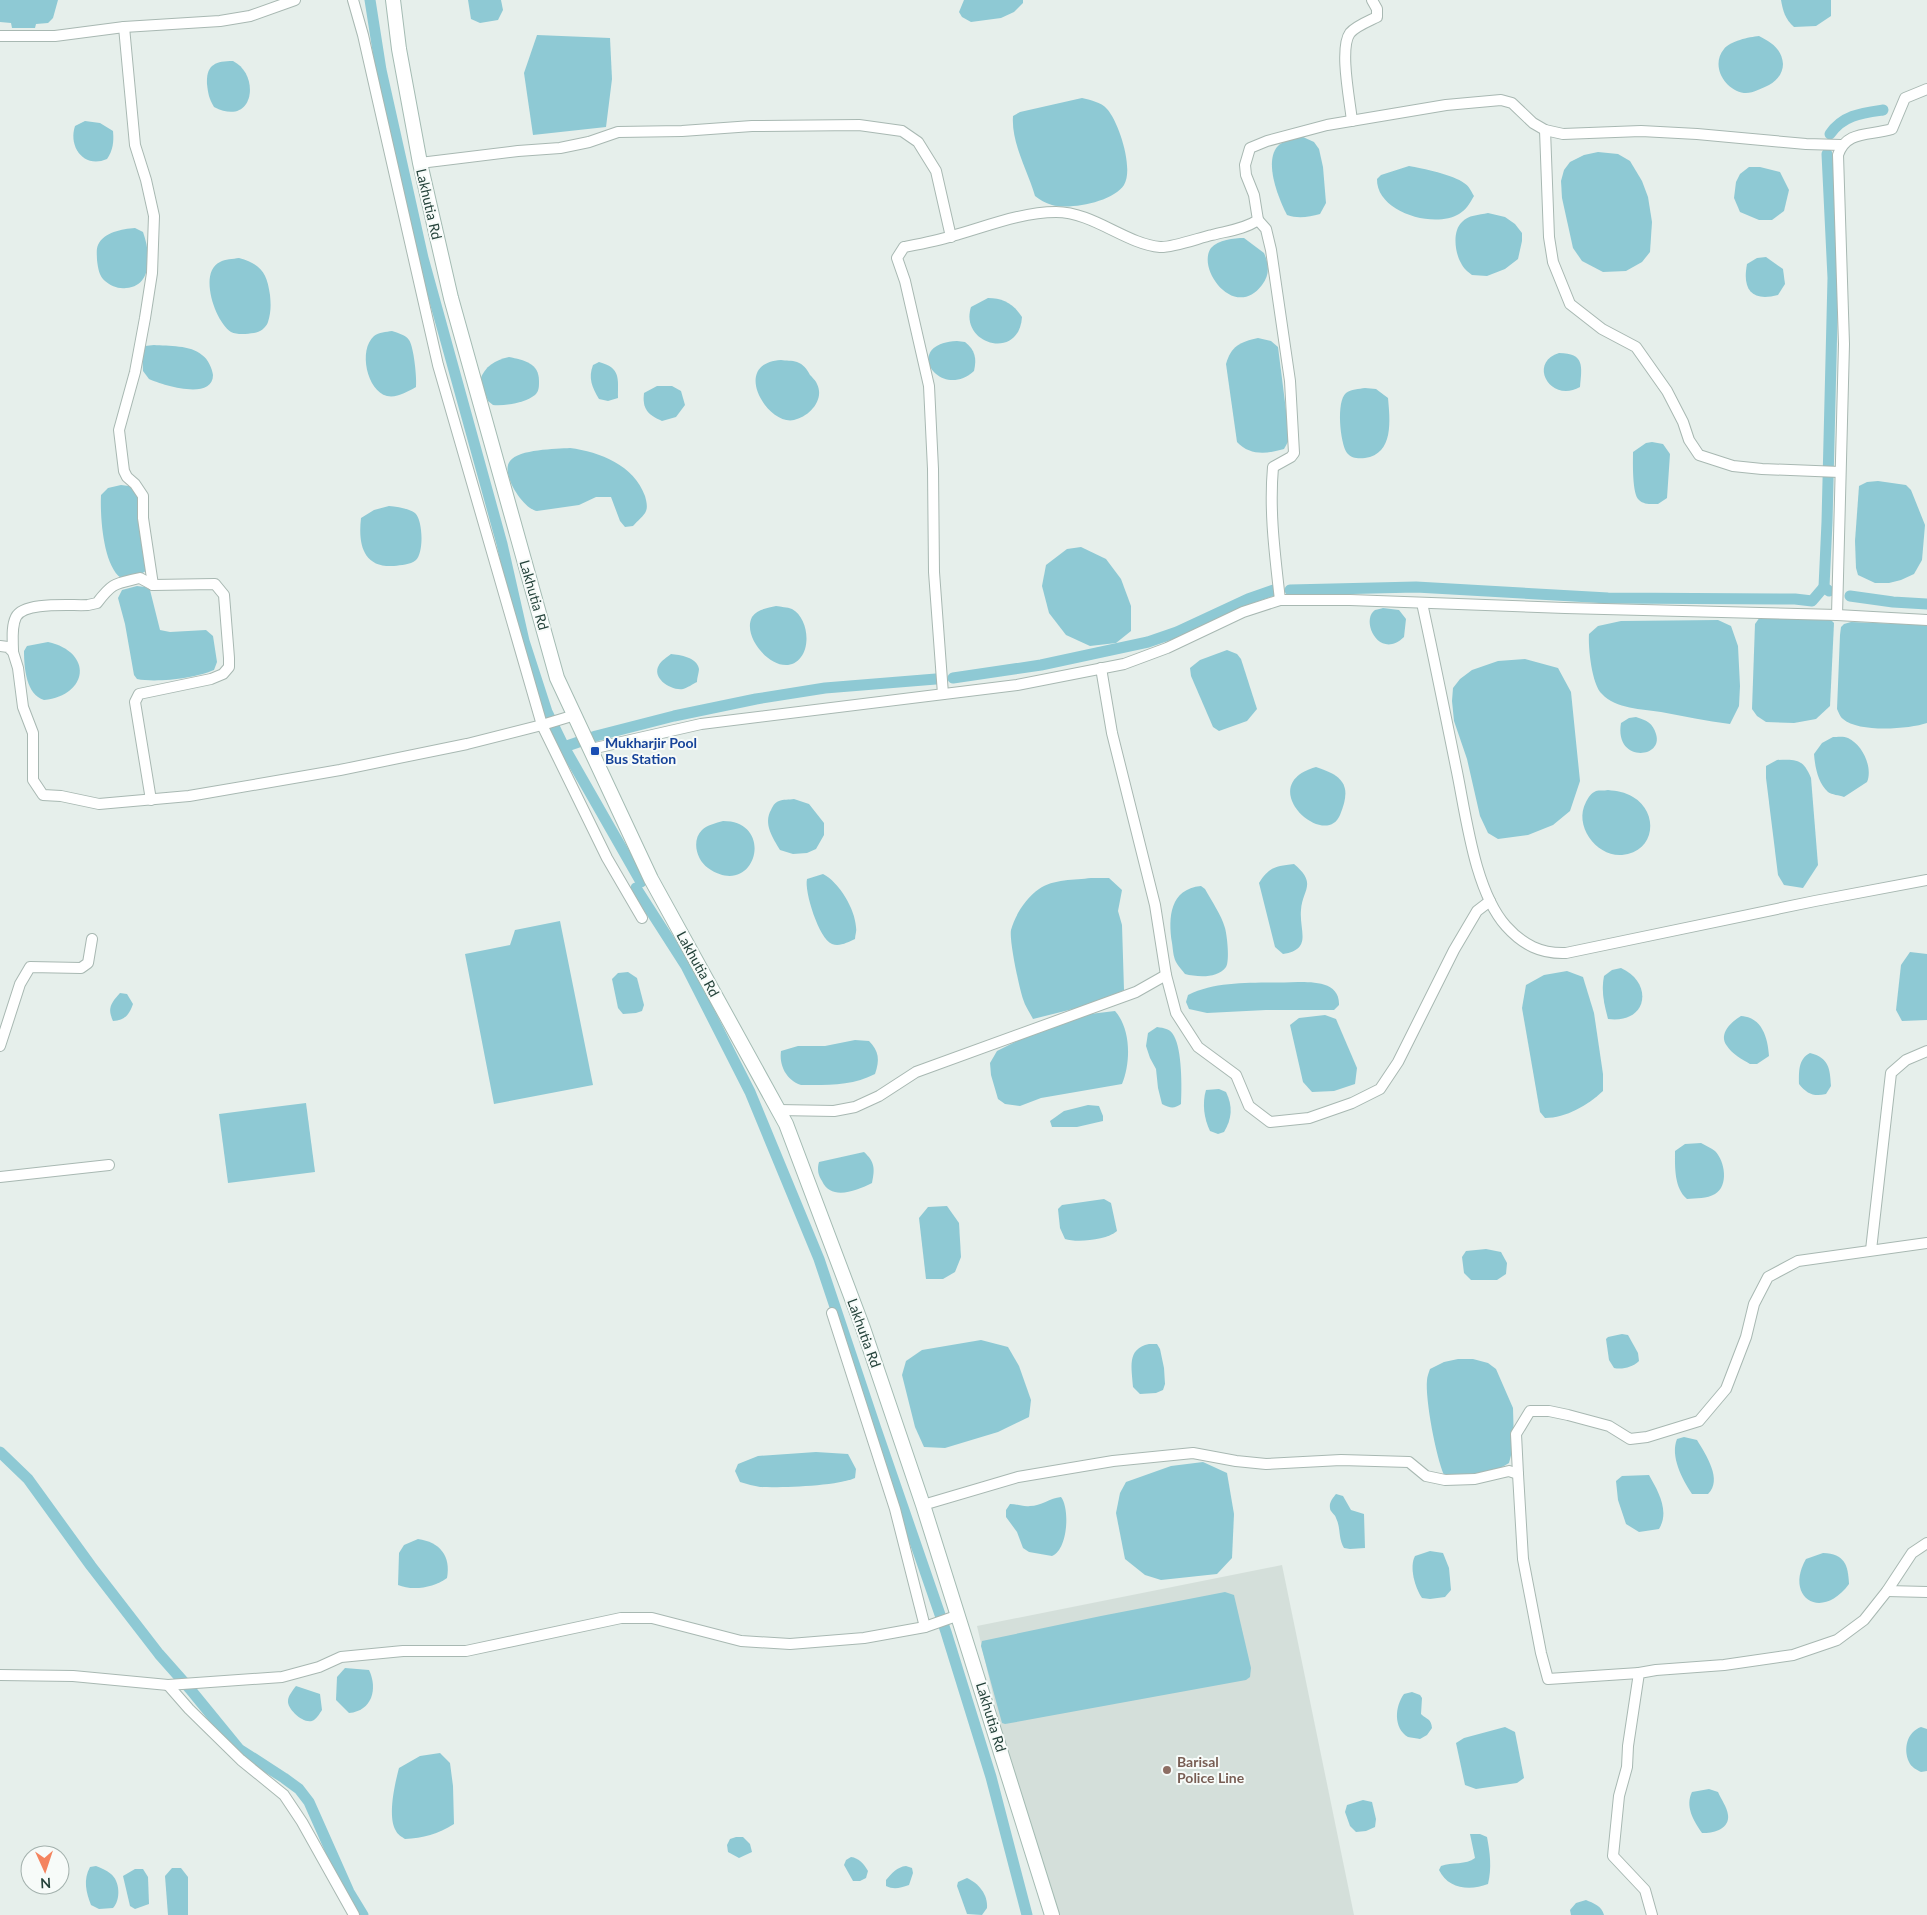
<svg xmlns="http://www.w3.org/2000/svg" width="1927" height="1915" font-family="Lato,sans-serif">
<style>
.built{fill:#d4dfda}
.water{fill:#8ec9d4}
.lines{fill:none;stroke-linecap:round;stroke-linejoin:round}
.canal{stroke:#8ec9d4;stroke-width:11}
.street-casing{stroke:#a8b8b2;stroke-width:12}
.secondary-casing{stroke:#a4bbb3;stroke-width:16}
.street{stroke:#fff;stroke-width:10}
.secondary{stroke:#fff;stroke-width:14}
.transit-dot{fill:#1a4fb4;stroke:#f7fbf9;stroke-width:2}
.education-dot{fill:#8d6e63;stroke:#f7fbf9;stroke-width:2}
.labels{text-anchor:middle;stroke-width:4;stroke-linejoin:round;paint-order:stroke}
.street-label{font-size:14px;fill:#24423a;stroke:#f7fbf9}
.transit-label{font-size:14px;font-weight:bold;fill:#164399;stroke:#f7fbf9;text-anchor:start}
.education-label{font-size:14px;font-weight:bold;fill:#785e54;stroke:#f7fbf9;text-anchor:start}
</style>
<rect width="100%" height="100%" fill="#e6efeb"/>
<path class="built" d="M1282 1565 1354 1915H1044L977 1626Z"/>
<g class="water">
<path d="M0 0H58L53 18 48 23 36 24 35 28H12L11 23 0 22Z"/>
<path d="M468 0H501L503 10 498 20 480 23 471 19Z"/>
<path d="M964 0H1023V3L1014 12 1001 18 971 22 962 17 959 12Z"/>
<path d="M1781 0H1831V16L1816 26 1794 27C1785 19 1783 11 1781 0Z"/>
<path d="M537 35 610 38 612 79 606 127 533 135 524 73Z"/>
<path d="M1759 36C1771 42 1782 49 1783 64 1783 73 1777 81 1769 85 1762 88 1752 94 1744 93 1725 90 1710 66 1724 49 1730 41 1749 37 1759 36Z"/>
<path d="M233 61C261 75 254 128 214 107 209 99 208 93 207 84 206 65 215 61 233 61Z"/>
<path d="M1082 98C1090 100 1101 102 1107 109 1119 122 1134 169 1124 185 1113 202 1070 210 1052 205 1045 203 1040 200 1035 196 1028 171 1011 143 1013 116L1020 112Z"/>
<path d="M85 121 100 123 113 131C114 142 113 150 107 159 84 169 68 147 75 126Z"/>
<path d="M1303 137 1314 142 1319 149 1323 167 1326 203 1320 214C1309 217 1298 219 1287 215 1279 200 1264 163 1277 147 1283 140 1294 138 1303 137Z"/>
<path d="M1598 152 1618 154 1630 161 1642 181 1648 197 1652 222 1650 252 1642 262 1626 271 1603 272 1582 261 1573 248 1562 198 1561 181 1564 170 1570 162 1584 155Z"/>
<path d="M1409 166C1422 168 1454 175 1464 183 1469 186 1471 191 1474 196 1470 203 1466 210 1459 214 1434 229 1376 212 1377 179L1381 175Z"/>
<path d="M1749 167H1760L1780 172 1789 190 1784 211 1772 220H1759L1740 212 1734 198 1736 182 1740 174Z"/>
<path d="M1488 213 1505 217 1515 224 1522 233V241L1518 259 1505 269 1487 276 1472 275C1468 272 1463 268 1461 263 1455 253 1452 231 1462 222 1468 215 1479 215 1488 213Z"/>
<path d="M135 228 143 232C150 251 154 286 126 288 118 289 111 286 105 281 99 276 98 268 97 260 97 256 96 249 98 245 104 232 122 229 135 228Z"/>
<path d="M1244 238 1264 253C1269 264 1270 275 1262 285 1235 321 1196 269 1211 248 1218 240 1234 238 1244 238Z"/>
<path d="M1766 257 1783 269 1785 284 1778 295C1752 302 1742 290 1747 264L1757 258Z"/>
<path d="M239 258C261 264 267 273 270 295 271 305 271 312 268 322 266 328 260 332 254 333 247 334 237 335 231 332 215 322 198 272 220 262 225 259 233 259 239 258Z"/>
<path d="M988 298C1003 298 1014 304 1022 317 1019 362 959 344 971 307Z"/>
<path d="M392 331C398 333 406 335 409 340 414 347 417 379 416 387 407 392 397 398 387 396 367 391 358 350 374 336 379 332 386 332 392 331Z"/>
<path d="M1258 338 1271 341 1278 347 1289 434V440L1284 449C1267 454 1250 456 1237 442L1226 364C1231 346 1240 342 1258 338Z"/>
<path d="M957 341 965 342C975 350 977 358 974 371 940 402 900 344 957 341Z"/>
<path d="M154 345C168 346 191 345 202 355 208 359 212 368 213 375 213 401 162 385 149 379L143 371 142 350 145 346Z"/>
<path d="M1559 353C1585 353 1582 367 1580 387 1551 404 1527 363 1559 353Z"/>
<path d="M509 357C524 360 539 363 539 381 539 387 539 391 535 395 525 403 505 406 493 405L488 401 480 380C485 366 495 360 509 357Z"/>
<path d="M781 360C786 361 792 360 797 362 803 364 807 369 810 375 812 377 816 381 817 384 825 400 809 417 794 420 767 426 730 363 781 360Z"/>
<path d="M599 362C621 368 618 378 618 398L608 401 599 399C592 387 588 378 593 365Z"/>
<path d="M657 386H672L681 391 685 405 676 417 662 421C648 415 642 409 644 393Z"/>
<path d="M1365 388 1376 389 1388 398C1390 420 1394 454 1365 458 1358 459 1351 458 1347 453 1340 443 1336 401 1346 393 1351 389 1359 389 1365 388Z"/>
<path d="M1652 442 1663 444 1670 454 1667 498 1658 504C1652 504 1644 505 1639 500 1632 494 1633 462 1633 452L1646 443Z"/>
<path d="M570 448C600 452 634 465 645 496 646 500 648 506 646 511 644 516 637 521 633 526L625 527 620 521 611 497H596L579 505 537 511C523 509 500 473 510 461 519 449 556 449 570 448Z"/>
<path d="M1878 481 1906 485 1911 490 1925 525 1922 560 1914 574 1901 580 1889 583H1875L1858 575 1856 568 1855 541 1859 486 1867 482Z"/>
<path d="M121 485 129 486 138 492 147 570C140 576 130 577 121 578 103 565 100 516 101 495L108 488Z"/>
<path d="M389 506C397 507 408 508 415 513 423 520 424 553 416 560 410 565 401 565 394 566 363 568 358 544 361 518L374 510Z"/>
<path d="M1081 547 1106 559 1121 579 1131 606V631L1116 643 1090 646 1066 635 1049 613 1042 586 1046 565 1067 549Z"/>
<path d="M137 586 145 587 150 590 160 630 170 632 206 630 213 636 217 662 214 670C196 678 157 683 137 679L134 675 125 624 118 598 122 590Z"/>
<path d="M776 606C781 607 787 607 792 609 807 617 811 644 801 657 782 683 740 640 752 617 757 609 768 608 776 606Z"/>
<path d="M1383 608 1399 610 1406 619 1404 637C1379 661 1360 620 1375 610 1378 609 1381 609 1383 608Z"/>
<path d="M1760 617 1829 618 1834 623 1830 706 1816 719 1794 723 1766 722 1757 716 1752 709 1755 624Z"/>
<path d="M1718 620 1731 626 1738 646 1740 686 1739 706 1730 724C1706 721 1684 716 1661 712 1642 709 1616 709 1602 694 1592 685 1588 648 1589 634L1598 626 1621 621Z"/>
<path d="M1851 622 1927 625V723C1909 729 1859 733 1843 719 1840 717 1839 713 1837 709L1840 635 1841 627 1844 624Z"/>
<path d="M48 642C93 652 89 695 44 700 26 695 24 667 24 651L27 646Z"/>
<path d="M1227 650 1237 654 1241 659 1257 709 1247 721 1219 731 1213 727 1191 676 1190 668 1200 660Z"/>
<path d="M671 654C680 655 697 657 699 669 699 672 697 678 697 682 693 684 687 688 683 689 671 691 651 678 659 665 661 661 667 657 671 654Z"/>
<path d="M1525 659 1558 668 1571 692 1580 781 1570 811 1553 825 1528 835 1498 839 1488 833 1480 816 1467 759 1454 721 1452 701 1453 688 1460 679 1472 670 1498 661Z"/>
<path d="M1636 717C1646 720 1653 723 1656 734 1664 759 1614 763 1621 723L1629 718Z"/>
<path d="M1833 737C1837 737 1844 736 1848 738 1863 745 1873 768 1867 782L1844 797C1839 795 1832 795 1828 792 1818 783 1815 767 1814 754L1822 743Z"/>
<path d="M1777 760C1797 759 1803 759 1811 778L1818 865 1803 888 1784 885 1778 875 1766 778V766Z"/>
<path d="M1316 767C1344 776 1352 786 1340 815 1325 851 1252 785 1316 767Z"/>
<path d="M1608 790C1617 791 1625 792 1633 797 1659 812 1656 852 1622 855 1597 857 1573 826 1586 802 1588 798 1591 793 1596 791 1599 790 1604 791 1608 790Z"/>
<path d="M794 799 809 804 824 823V835L816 849 807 853 793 854 780 850C773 838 763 824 771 810 773 806 774 803 779 801 783 799 789 800 794 799Z"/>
<path d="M723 821C777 821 755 901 708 868 697 860 691 841 702 830 707 825 716 823 723 821Z"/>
<path d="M1294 864C1318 884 1302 890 1301 910 1299 931 1313 949 1283 954L1275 947 1259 883C1269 867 1276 866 1294 864Z"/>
<path d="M823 874C839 882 855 909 856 927 857 931 855 935 855 939 848 942 840 947 832 944 819 939 804 891 807 879Z"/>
<path d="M1091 878H1109L1122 890 1118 911 1122 925 1124 990 1101 1002 1033 1019C1030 1013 1025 1006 1023 999 1019 987 1009 940 1011 930 1015 915 1026 898 1039 889 1053 879 1075 880 1091 878Z"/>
<path d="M1201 886 1205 889C1212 902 1221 914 1225 928 1227 935 1230 961 1226 967 1217 979 1197 977 1185 974 1182 970 1178 966 1176 962 1173 956 1173 949 1172 943 1168 917 1170 889 1201 886Z"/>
<path d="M560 921 593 1085 494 1104 465 954 510 945 515 930Z"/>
<path d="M1910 952 1927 954V1020L1902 1021 1896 1010 1901 965Z"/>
<path d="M1621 968C1654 983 1648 1024 1608 1019 1604 1004 1601 991 1604 976L1612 970Z"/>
<path d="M1567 971 1583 977 1594 1013 1603 1074V1091C1588 1105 1566 1118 1545 1118L1540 1112 1522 1008 1526 985 1544 975Z"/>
<path d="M628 972 637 978 644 1005 642 1011 636 1013 623 1014 618 1008 612 979 618 973Z"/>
<path d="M1298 982C1314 982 1340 982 1339 1005L1334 1010H1266L1207 1013 1189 1009 1186 1002 1188 995C1221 979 1261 984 1298 982Z"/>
<path d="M120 993 127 994 133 1004C129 1015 125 1020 113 1021 107 1008 111 1003 120 993Z"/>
<path d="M1115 1011C1131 1029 1131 1062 1122 1084L1041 1098 1020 1106 1005 1104 998 1099 991 1075 990 1063 997 1051 1023 1038 1076 1019 1090 1014Z"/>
<path d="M1325 1015 1336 1019 1357 1068 1355 1084 1334 1091 1312 1092 1303 1082 1290 1025 1299 1018Z"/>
<path d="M1741 1016C1762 1017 1768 1038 1769 1056L1757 1064H1750C1743 1060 1731 1053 1727 1046 1718 1034 1731 1022 1741 1016Z"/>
<path d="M1157 1027C1164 1028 1171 1029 1174 1036 1182 1050 1182 1087 1181 1104 1174 1109 1170 1108 1162 1104L1158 1088 1156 1069 1150 1058 1146 1046 1148 1033Z"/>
<path d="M855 1040 869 1041C879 1051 880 1060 875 1074 856 1084 835 1085 813 1085 810 1085 805 1085 801 1085 786 1080 779 1065 781 1051L798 1046H825Z"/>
<path d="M1810 1053C1829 1058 1830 1068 1831 1086L1826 1094C1814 1097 1807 1094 1799 1084 1799 1072 1798 1059 1810 1053Z"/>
<path d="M1219 1089 1226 1092C1233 1106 1232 1119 1224 1132L1218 1134 1210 1131C1204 1119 1202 1103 1206 1090Z"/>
<path d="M306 1103 315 1172 228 1183 219 1114Z"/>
<path d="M1088 1105 1099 1106 1103 1116V1121L1077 1127H1052L1050 1121 1064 1111Z"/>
<path d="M1701 1143C1705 1145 1711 1148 1715 1151 1725 1161 1729 1186 1715 1194 1707 1199 1696 1198 1687 1199 1674 1188 1675 1167 1675 1151L1685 1144Z"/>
<path d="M864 1152C875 1162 875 1169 872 1183 856 1191 831 1201 822 1181 818 1175 817 1169 819 1162Z"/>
<path d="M1104 1199 1111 1203 1117 1231C1107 1240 1077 1243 1065 1239L1060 1228 1058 1209 1062 1205Z"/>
<path d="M947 1206 959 1223 961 1257 955 1272 943 1279H926L919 1218 928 1207Z"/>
<path d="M1486 1249 1501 1252 1507 1263 1506 1274 1497 1280H1471L1464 1273 1462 1257 1466 1251Z"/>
<path d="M1622 1334 1628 1335 1638 1353 1639 1361C1633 1367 1622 1370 1614 1368L1609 1360 1606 1339 1608 1337Z"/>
<path d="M981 1340 1008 1347 1019 1366 1031 1400 1029 1417 998 1432 945 1448 924 1447 915 1427 902 1375 906 1361 922 1350Z"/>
<path d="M1149 1344H1157L1160 1349 1164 1368 1165 1384 1163 1390 1156 1393 1140 1394 1133 1387C1132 1368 1126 1349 1149 1344Z"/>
<path d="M1458 1359H1473L1488 1363 1496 1369 1513 1408 1514 1444 1509 1463C1490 1475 1465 1480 1444 1475 1436 1457 1425 1399 1427 1380 1427 1377 1429 1372 1430 1369L1444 1362Z"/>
<path d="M1684 1437 1697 1440C1706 1455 1723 1480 1708 1494H1692C1682 1479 1670 1456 1677 1439Z"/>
<path d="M816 1452 848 1454 856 1469 855 1478C837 1486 781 1488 760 1487 754 1486 747 1484 740 1482L735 1471 738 1464 758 1456Z"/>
<path d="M1203 1462 1227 1473 1234 1514 1232 1558 1217 1574 1161 1580 1145 1575 1125 1559 1116 1513 1120 1493 1126 1482 1171 1466Z"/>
<path d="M1649 1475C1658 1491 1670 1511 1659 1529L1639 1532 1626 1524 1618 1500 1616 1481 1622 1476Z"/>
<path d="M1336 1494 1343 1496 1351 1510 1364 1514 1365 1548 1350 1549 1344 1548C1338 1538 1341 1528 1336 1518 1335 1514 1330 1512 1330 1508 1329 1502 1333 1498 1336 1494Z"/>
<path d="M1061 1497C1070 1508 1068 1550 1052 1556L1029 1552 1023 1548 1017 1532 1006 1517V1510L1010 1504C1017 1504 1023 1507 1030 1506 1041 1506 1050 1498 1061 1497Z"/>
<path d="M418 1539C440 1542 451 1556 447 1578 434 1588 412 1591 398 1585L399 1553 404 1545Z"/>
<path d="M1430 1551 1443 1553 1449 1568 1451 1590 1445 1597 1430 1599 1422 1598C1415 1588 1409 1567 1415 1556Z"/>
<path d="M1823 1553C1845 1554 1848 1565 1849 1584 1821 1622 1784 1597 1806 1559Z"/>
<path d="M1225 1592 1234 1595 1251 1668 1250 1677 1246 1680 1005 1724 1002 1723 981 1646 982 1641 1101 1616Z"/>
<path d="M345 1668 369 1670C378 1689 372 1711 349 1713L336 1700 337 1677Z"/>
<path d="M296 1686 320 1694 322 1710C320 1713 317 1718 314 1720 305 1726 287 1709 288 1701 288 1696 293 1690 296 1686Z"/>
<path d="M1412 1692 1420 1695 1422 1698 1421 1714C1427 1720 1431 1718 1432 1728L1427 1735 1420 1739C1417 1738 1411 1738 1408 1737 1393 1728 1395 1706 1404 1694Z"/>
<path d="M1505 1727 1515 1732 1524 1778 1517 1783 1476 1789 1465 1785 1456 1743 1464 1738Z"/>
<path d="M1921 1727 1927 1729V1771L1921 1772C1917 1770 1911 1767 1909 1762 1903 1749 1907 1732 1921 1727Z"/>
<path d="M440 1753 450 1763 453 1786 454 1824C438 1834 423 1838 405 1839 402 1837 397 1834 396 1831 387 1817 395 1783 399 1768L420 1756Z"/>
<path d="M1709 1789 1718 1792C1721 1799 1727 1807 1728 1815 1730 1829 1712 1834 1702 1833 1693 1820 1685 1806 1692 1792Z"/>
<path d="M1363 1800 1372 1802 1376 1819 1375 1827 1366 1831 1356 1832 1350 1826 1345 1812 1347 1805Z"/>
<path d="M1470 1834H1480L1487 1837C1490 1853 1492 1868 1488 1884 1470 1891 1448 1889 1439 1870L1441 1866C1452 1862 1466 1865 1475 1858Z"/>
<path d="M736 1837H743L750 1844 752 1852 739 1858 728 1852 727 1845 730 1839Z"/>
<path d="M851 1857C859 1858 864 1864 868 1871L866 1878 860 1881H853L844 1865 846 1860Z"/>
<path d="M96 1866C101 1868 106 1870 111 1874 120 1881 121 1900 113 1908L99 1909 91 1905C86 1892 83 1880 90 1867Z"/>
<path d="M906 1866 912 1868 913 1873 909 1885C900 1888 894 1890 886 1886V1880C892 1873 897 1867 906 1866Z"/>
<path d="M172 1868H181L188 1877V1915H168L165 1876Z"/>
<path d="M135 1869H143L148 1877 149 1904 135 1909 130 1906 123 1876Z"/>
<path d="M967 1878C978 1883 988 1894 987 1908L982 1915 967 1914 957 1886 958 1882Z"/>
<path d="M1586 1900C1593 1903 1602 1906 1604 1915H1571L1570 1910 1576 1903Z"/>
</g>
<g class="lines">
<g class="canal">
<path d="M370 0 381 70 423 258 502 544 524 641 547 712 564 747 641 882"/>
<path d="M1830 134C1843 115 1862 113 1883 110"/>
<path d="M1827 154 1833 278 1827 522 1824 587 1829 591"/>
<path d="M1290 590 1416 587 1608 598 1795 599 1812 601 1824 587"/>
<path d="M1850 596 1893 602 1927 604"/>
<path d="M953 678 1041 665 1148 642 1177 632 1248 599 1274 590"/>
<path d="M564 747 596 736 674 716 756 699 825 688 936 679"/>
<path d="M636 888 686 966 750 1092 819 1259 876 1429 946 1632 991 1777 1027 1915"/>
<path d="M0 1452 28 1479 91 1566 159 1654 190 1689 239 1749 284 1778 299 1789 309 1802 349 1892 363 1915"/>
</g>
<defs>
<g id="street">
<path d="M353 0 363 35 438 365 542 725 607 858 642 918"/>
<path d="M124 27 135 145 146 180 154 216 152 273 145 318 135 372 119 430 124 471 127 477 135 484 143 496V518L153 585 215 584 224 595 229 658V667L223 674 211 679 139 694 135 702 151 800"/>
<path d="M0 36H55L124 27 220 21 250 16 295 0"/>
<path d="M1352 121C1350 101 1339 48 1350 33 1356 26 1369 21 1377 17V9L1372 0"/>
<path d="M1545 130 1549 237 1553 262 1570 304 1602 329 1636 347 1667 391 1683 422 1689 440 1699 455 1733 466 1762 469 1840 472"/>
<path d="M420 163 518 151 560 148 589 142 618 132 682 131 752 126 859 125 902 131 918 142 936 171 951 237"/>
<path d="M1258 220 1266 229 1271 250 1290 381 1294 453 1291 457 1273 467C1269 512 1275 555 1280 600"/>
<path d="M1422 603C1434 658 1445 713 1456 767 1466 814 1474 890 1506 926 1523 945 1541 954 1566 953L1815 901 1927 880"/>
<path d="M1837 615 1844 344 1838 155C1846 130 1870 136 1892 129L1905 98 1927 89"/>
<path d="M0 646 8 647 13 652 18 668 23 707 33 733V780L43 795 61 796 99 804 189 796 340 770 467 744 542 725 575 715"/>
<path d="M13 652C13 641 11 627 16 617 24 601 72 606 88 605L97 603C113 582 115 584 140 578L153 585"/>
<path d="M1101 668 1112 733 1155 905 1166 975 1176 1013 1198 1047 1236 1075 1249 1106 1270 1122 1309 1118 1352 1103 1380 1089 1398 1062 1454 950 1477 911 1490 901"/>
<path d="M943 694 934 572 933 469 929 386 905 281 897 258 904 247C920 244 937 241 952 236 985 227 1021 212 1056 212 1093 212 1126 244 1160 247 1171 248 1199 238 1212 235 1227 231 1245 229 1258 220L1254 195 1246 175 1245 165 1250 148 1267 141 1327 125 1446 105 1501 100 1512 103 1533 123 1545 130 1563 134 1641 131 1697 134 1806 144 1841 145"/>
<path d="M591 749 701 724 1017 685 1124 664 1167 648 1243 612 1280 600H1350L1565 608 1837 615 1927 620"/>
<path d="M0 1046 20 984 30 967 81 968 88 963 92 939"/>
<path d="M778 1110 834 1111 855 1107 879 1096 916 1072 1136 992 1166 975"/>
<path d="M0 1177 109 1165"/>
<path d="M1871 1250 1891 1073 1906 1060 1927 1051"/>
<path d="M832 1313 895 1509 925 1627"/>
<path d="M1518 1474 1516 1434 1530 1411H1549L1568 1415 1609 1426 1630 1439 1647 1437 1699 1421 1726 1389 1746 1337 1754 1304 1768 1277 1798 1261 1927 1243"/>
<path d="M923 1505 1018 1477 1113 1461 1193 1453 1236 1461 1266 1464 1341 1460 1409 1462 1426 1476 1445 1480 1475 1479 1509 1471 1518 1474 1523 1559 1541 1653 1548 1679 1639 1673"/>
<path d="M1887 1591 1927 1592"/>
<path d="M0 1675 73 1676 168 1685 282 1677 319 1667 341 1657 403 1651H466L621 1618H652L741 1641 790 1644 864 1638 925 1627 959 1615"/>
<path d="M168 1685 189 1709 241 1760 284 1795 302 1822 354 1915"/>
<path d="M1652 1915 1645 1890 1613 1856 1619 1796 1627 1767 1628 1746 1639 1673 1656 1670 1724 1665 1793 1655 1837 1640 1864 1620 1887 1591 1912 1553 1927 1543"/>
</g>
<path id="secondary" d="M393 0 399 49 420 163 451 298 557 678 651 879 786 1124 863 1328 923 1505 1052 1915"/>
</defs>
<use href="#street" class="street-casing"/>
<use href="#secondary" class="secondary-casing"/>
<use href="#street" class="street"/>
<use href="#secondary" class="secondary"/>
</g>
<rect class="transit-dot" x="590" y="746" width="10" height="10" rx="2.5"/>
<circle class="education-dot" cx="1167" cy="1770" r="5"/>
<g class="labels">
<g class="street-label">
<text transform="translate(429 204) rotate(77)" y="5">Lakhutia Rd</text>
<text transform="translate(534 595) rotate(74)" y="5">Lakhutia Rd</text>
<text transform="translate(698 964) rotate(61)" y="5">Lakhutia Rd</text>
<text transform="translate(864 1333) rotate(70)" y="5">Lakhutia Rd</text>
<text transform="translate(991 1717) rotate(73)" y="5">Lakhutia Rd</text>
</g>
<g class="transit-label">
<text x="605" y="748">Mukharjir Pool<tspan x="605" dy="16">Bus Station</tspan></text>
</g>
<g class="education-label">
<text x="1177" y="1767">Barisal<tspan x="1177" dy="16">Police Line</tspan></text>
</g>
</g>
<g transform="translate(45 1870) rotate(177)"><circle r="24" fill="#f7fbf9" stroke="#a3b1ad"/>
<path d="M0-4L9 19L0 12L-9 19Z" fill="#f4845f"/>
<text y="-8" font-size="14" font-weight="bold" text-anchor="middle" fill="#24423a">N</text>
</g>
</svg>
